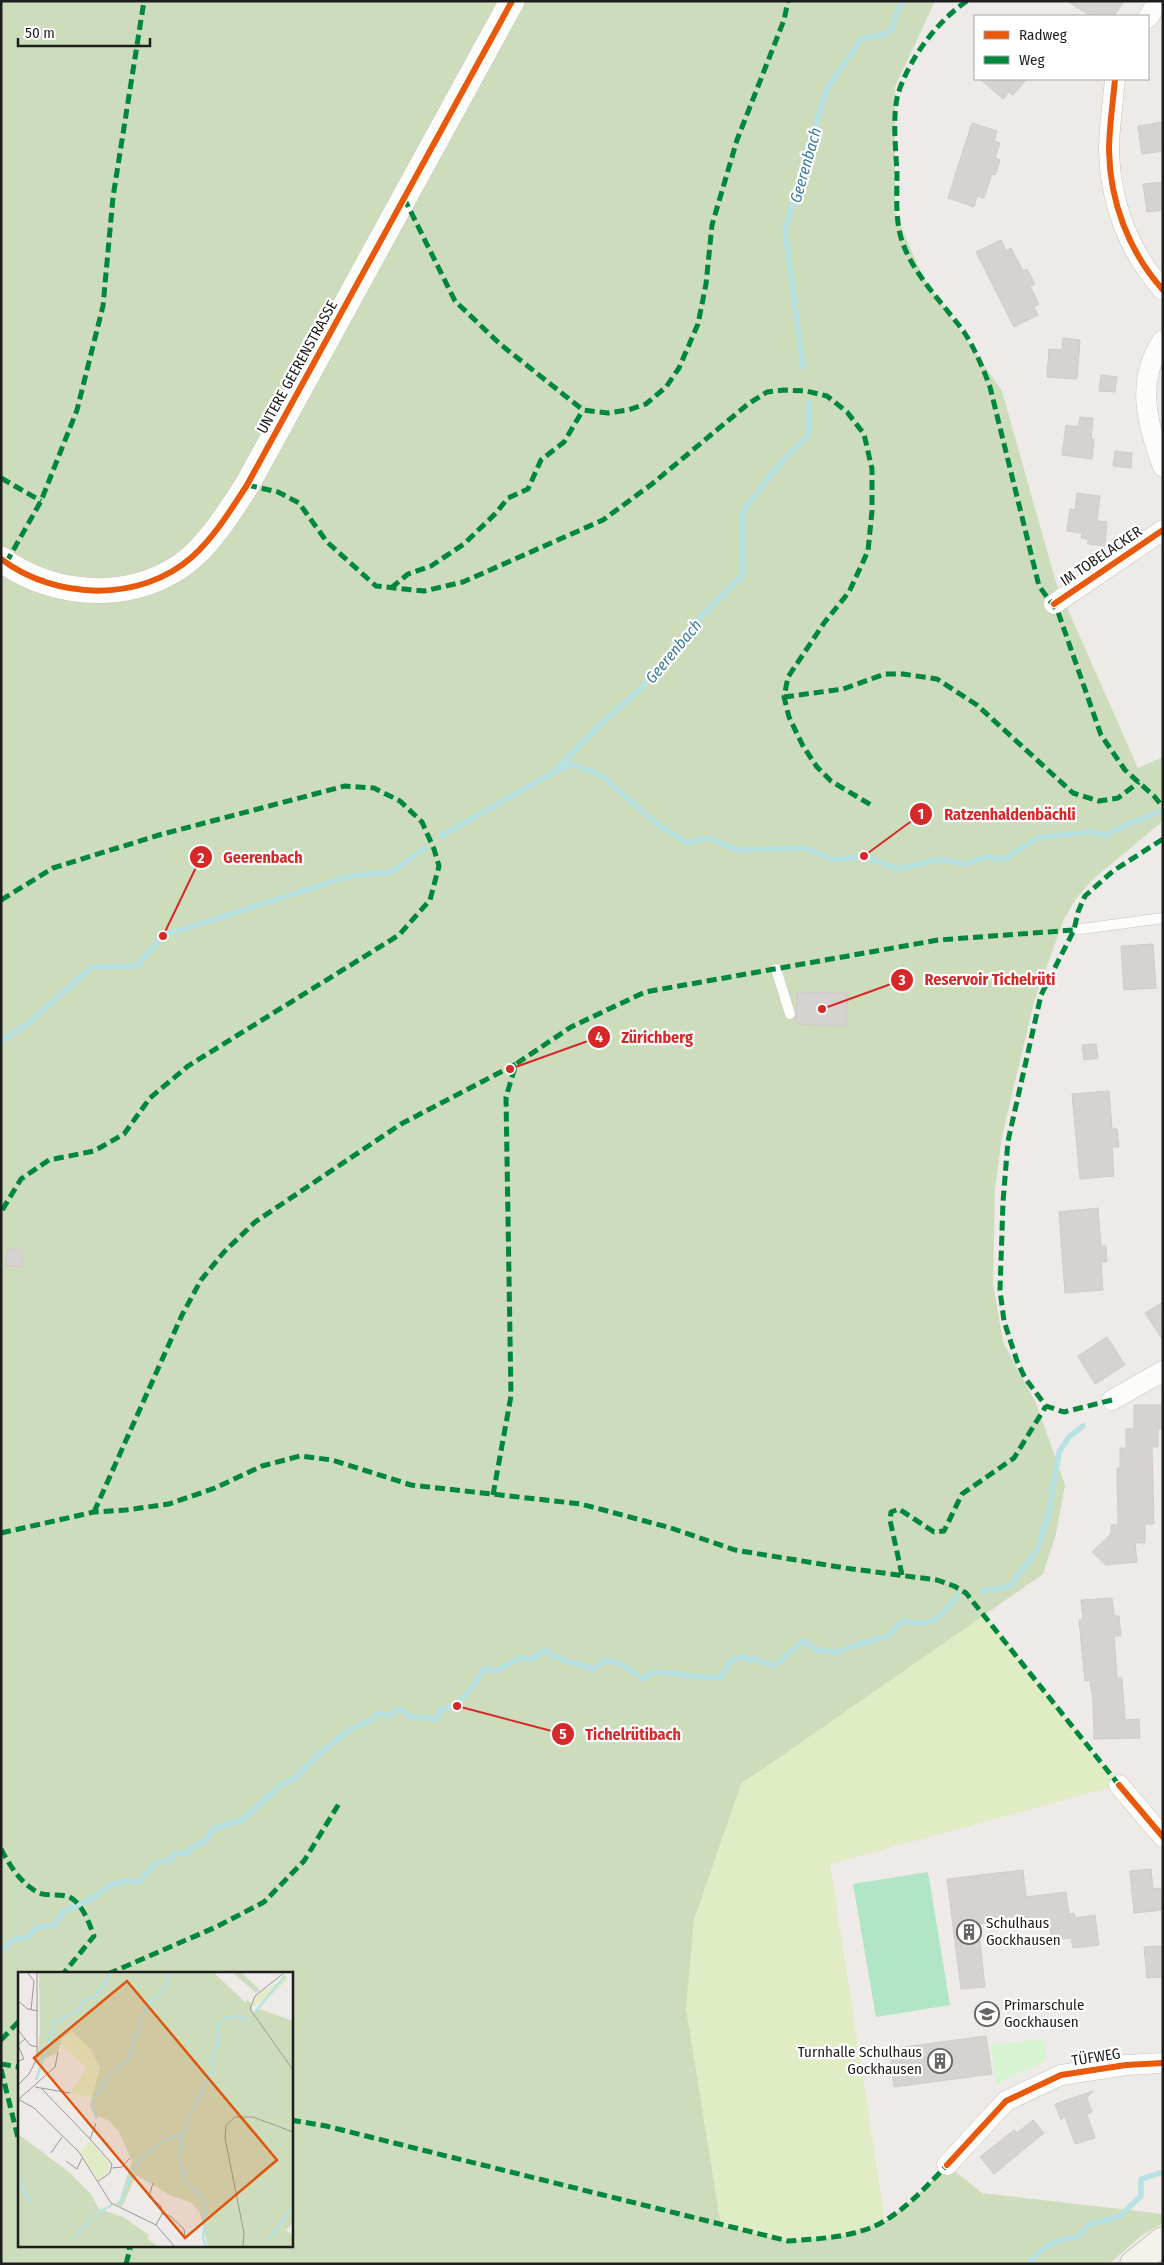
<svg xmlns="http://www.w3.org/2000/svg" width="1164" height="2265" font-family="'Fira Sans Condensed',sans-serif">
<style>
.grass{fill:#e0ecc4}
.forest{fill:#cddcbb;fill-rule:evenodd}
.park{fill:#d7f4d1}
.pitch{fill:#b0e6c5}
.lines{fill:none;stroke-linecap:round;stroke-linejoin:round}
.stream{stroke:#b8e1e2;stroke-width:5.5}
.building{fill:#d5d2d0;stroke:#d0cbc8}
.service-casing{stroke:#c5c4c3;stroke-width:11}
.minor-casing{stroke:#c5c4c3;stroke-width:21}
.tertiary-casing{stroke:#c5c4c3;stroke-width:26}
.secondary-casing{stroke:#98957e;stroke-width:29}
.service{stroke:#fcfcfb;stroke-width:10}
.minor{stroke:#fcfcfb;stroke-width:20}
.tertiary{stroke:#fcfcfb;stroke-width:25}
.secondary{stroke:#f4f2ea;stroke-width:28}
.quiet{stroke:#00873e;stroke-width:5;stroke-dasharray:10 5;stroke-linecap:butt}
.cycleway-casing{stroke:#fff;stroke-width:9}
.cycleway{stroke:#e8590c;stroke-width:6}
.labels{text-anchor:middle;stroke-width:4.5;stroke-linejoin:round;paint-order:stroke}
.street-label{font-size:15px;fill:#1e1e1e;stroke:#fff}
.poi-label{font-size:15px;fill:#1e1e1e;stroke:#fff;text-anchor:start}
.water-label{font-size:16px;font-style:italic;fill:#3e7d9b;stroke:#fff}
.inset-river{fill:none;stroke:#b8e1e2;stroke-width:2.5}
.inset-road{fill:none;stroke:#9a9897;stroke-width:1}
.view{fill:#de560d;fill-opacity:0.15;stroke:#de560d;stroke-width:2.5}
.inset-edge{fill:none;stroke:#1e1e1e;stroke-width:2.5}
.leader{fill:none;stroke:#d62828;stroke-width:2}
.callout-dot{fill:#d62828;stroke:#fff;stroke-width:2}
.mark-label{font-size:15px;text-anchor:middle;font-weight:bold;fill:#fff}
.callout-label{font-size:16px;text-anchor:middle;font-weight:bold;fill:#d62828;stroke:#fff;stroke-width:4.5;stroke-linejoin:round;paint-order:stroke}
</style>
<rect width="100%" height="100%" fill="#edeae7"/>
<path class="grass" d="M984 1614 1119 1785 830 1864 885 2221 841 2236 788 2241 721 2226 686 2008 694 1920 741 1784Z"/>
<path class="forest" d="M1 1H935L895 87V213L923 277 1002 391 1056 583 1138 768 1163 757V821L1092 880 1075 900 1064 919 1034 1002 1002 1136 995 1189 993 1284 1003 1342 1036 1403 1065 1485 1056 1534 1043 1574 741 1784 694 1920 686 2008 721 2226 788 2241 841 2236 885 2221 912 2201 947 2165 982 2193 1163 2214V2223L1141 2236 1109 2264H1ZM19 1974H291V2246H19Z"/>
<path class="park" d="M1044 2039 1046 2061 996 2084 991 2045Z"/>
<path class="pitch" d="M928 1872 950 2005 876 2017 853 1884Z"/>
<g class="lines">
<g class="stream">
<path d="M803 367 785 230 827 88 862 38C909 34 883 23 905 1"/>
<path d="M554 772 573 764 602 776 656 823 687 843 709 838 738 850 805 848 834 860 864 856 898 869 941 859 966 864 984 857 1005 859 1039 837 1093 832 1106 835C1124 824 1144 819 1163 810"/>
<path d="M441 836 554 772 598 727 642 687 702 616 743 575 742 513 777 467 808 435 809 403"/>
<path d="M1 1041 30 1022 92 967 137 966 163 936 349 876 392 872 425 848"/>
<path d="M982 1591 1010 1586 1037 1550 1049 1513 1059 1452 1069 1437 1083 1426"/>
<path d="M1 1951 13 1940 28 1937 36 1928 55 1925 63 1912 95 1897 110 1885 128 1881 139 1882 156 1863 171 1860 174 1854 188 1853 192 1847 206 1841 213 1829 242 1820 281 1785 296 1777 319 1754 352 1728 372 1720 377 1713 387 1716 400 1709 412 1717 437 1719 441 1709 457 1706C465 1693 478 1683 484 1668L496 1671 519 1658 533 1659 545 1650C561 1663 575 1661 593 1669L606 1660 621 1664 644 1679 653 1672C675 1673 700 1679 722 1677L730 1661 743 1656 748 1660 755 1659 774 1666 803 1641 817 1650 840 1652 846 1648 888 1636 902 1621C933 1628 940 1617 958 1595"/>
<path d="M1029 2264C1039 2248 1059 2238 1077 2237L1090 2224 1119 2217 1141 2196V2179L1163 2172"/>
</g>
</g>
<g class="building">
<path d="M1067 1H1124L1114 16H1091Z"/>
<path d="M980 79H1027L1013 95 1009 92 1003 99Z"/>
<path d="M1163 122V151L1142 154 1138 126Z"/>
<path d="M972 123 997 131 994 141 1000 143 995 158 1000 160 995 175 992 174 984 198 977 196 974 207 948 198Z"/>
<path d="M1163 182V210L1147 212 1143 184Z"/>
<path d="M1001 240 1006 251 1011 248 1023 271 1027 269 1035 284 1030 286 1039 304 1034 307 1038 315 1014 327 976 252Z"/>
<path d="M1063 338 1080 340 1077 379 1047 377 1049 349 1062 350Z"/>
<path d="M1101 375 1117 377 1115 392 1099 391Z"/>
<path d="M1080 417 1093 418 1091 439H1094L1092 459 1062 455 1066 425 1078 427Z"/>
<path d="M1115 451 1132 453 1131 468 1113 466Z"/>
<path d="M1077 493 1100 496 1097 521 1107 522 1105 546 1088 544V539L1081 538 1082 533 1067 531 1070 509 1075 510Z"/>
<path d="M1153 944 1156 988 1124 990 1121 946Z"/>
<path d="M797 992 847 993 846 1026 796 1024Z"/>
<path d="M1096 1044 1098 1058 1084 1060 1082 1045Z"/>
<path d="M1109 1091 1112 1129H1117L1119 1147H1112L1114 1176 1080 1179 1072 1094Z"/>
<path d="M1098 1208 1101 1246H1106L1107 1262H1101L1103 1290 1065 1293 1059 1212Z"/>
<path d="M7 1249 23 1250 22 1267 6 1266Z"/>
<path d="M1163 1302V1340L1145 1313Z"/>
<path d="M1107 1337 1125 1365 1095 1384 1078 1356Z"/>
<path d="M1134 1405H1163V1428L1158 1429V1447H1152L1154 1524H1145V1543H1135L1137 1562 1106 1565 1092 1552 1111 1534V1525H1118L1117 1468H1120V1448H1126V1429H1134Z"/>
<path d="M1112 1598 1114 1616H1119L1121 1636H1114L1117 1678H1122L1125 1720 1139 1719 1140 1738 1094 1739 1093 1700 1090 1680 1085 1681 1079 1620H1083L1081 1600Z"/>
<path d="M1151 1869 1153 1889 1163 1888V1910L1134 1913 1130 1871Z"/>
<path d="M1023 1870 1026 1897 1066 1892 1069 1914 1074 1913 1075 1918 1095 1915 1099 1945 1073 1948 1071 1938 1052 1940 1049 1920 1038 1921V1917L978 1924 985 1987 961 1989 947 1879Z"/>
<path d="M1163 1946V1977L1147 1978 1144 1947Z"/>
<path d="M986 2036 992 2074 894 2087 889 2049Z"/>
<path d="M1093 2091 1087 2098 1092 2112 1087 2114 1095 2138 1075 2144 1065 2116 1061 2120 1055 2104Z"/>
<path d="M1033 2120 1044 2133 994 2174 980 2157 1014 2130 1017 2133Z"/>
</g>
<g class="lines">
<defs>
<g id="service">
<path d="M1074 930 1163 918"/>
<path d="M776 969 790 1014"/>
</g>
<g id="minor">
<path d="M1148 18 1156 4"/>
<path d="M1115 79C1113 103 1109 127 1109 151 1110 202 1129 252 1163 290"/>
<path d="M1163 340C1135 380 1147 424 1163 467"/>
<path d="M1054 604 1163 530"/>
<path d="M1112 1400 1163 1371"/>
<path d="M1119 1785 1163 1837"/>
<path d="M947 2165 1006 2101 1061 2075 1126 2065 1163 2063"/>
</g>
<path id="tertiary" d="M1 559C55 600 140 603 192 557 215 536 230 511 247 485L512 1"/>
<path id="secondary" d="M1134 2264 1163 2241"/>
</defs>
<use href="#service" class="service-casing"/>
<use href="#minor" class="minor-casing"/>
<use href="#tertiary" class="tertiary-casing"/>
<use href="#secondary" class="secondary-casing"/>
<use href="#service" class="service"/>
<use href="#minor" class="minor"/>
<use href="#tertiary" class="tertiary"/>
<use href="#secondary" class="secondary"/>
<g class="quiet">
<path d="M967 1C937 21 909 59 898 94 892 116 896 151 897 174 897 196 895 220 902 241 914 276 943 303 964 332 975 349 983 368 990 387L1039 586 1058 612 1101 735 1125 770 1154 796 1163 807"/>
<path d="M404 198 455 301 500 344 583 410 608 413 628 410 646 404 666 387 679 368 698 324 706 284 712 225 737 140 784 20 788 1"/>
<path d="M1 478 41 501"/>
<path d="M247 485 278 492 299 503 327 542 376 586 424 591 463 582 603 520 652 484 748 404 767 392 784 390 806 391 827 396 847 412 864 434 872 469V511L868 551 849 592 824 623 788 677 784 697 789 717 803 746 817 767 831 781 871 805"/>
<path d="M6 563 41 501 77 410 103 306 113 197 144 1"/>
<path d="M391 588 408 574 431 566 464 544 496 513 508 498 528 489 541 460 564 442 583 410"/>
<path d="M784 697 843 689 885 674H903L937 679 977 705 1073 793 1099 801 1118 798 1139 782"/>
<path d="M1 900 53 868 159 835 345 786 374 788 400 801 422 822 434 849 439 866 430 900 399 935 188 1066 150 1098 124 1134 94 1151 49 1160 21 1179 1 1212"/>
<path d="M1112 1400 1064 1412 1046 1406 1025 1378 1017 1361 1004 1321 1000 1290 1003 1202 1008 1141 1041 995 1074 930 1078 912 1085 896 1113 871 1163 839"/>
<path d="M493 1495 511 1396 506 1097 516 1064 571 1027 645 992 938 940 1074 930"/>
<path d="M94 1512 182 1315 201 1280 224 1252 255 1222 401 1124 516 1064"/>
<path d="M1 1533 94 1512 126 1510 169 1504 215 1488 262 1466 300 1456 332 1460 411 1485 581 1504 671 1528 735 1550 845 1568 937 1580 954 1586 966 1593 1119 1785"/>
<path d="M902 1575 890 1520 891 1512 899 1509 934 1532 944 1531 962 1494 1014 1458 1046 1406"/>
<path d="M1 1849C10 1866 21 1884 39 1893 47 1896 58 1894 66 1896 81 1899 89 1923 94 1936L63 1974"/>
<path d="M108 1974 216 1927 264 1902 304 1861 340 1802"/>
<path d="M1 2040 19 2021"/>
<path d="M1 2064 19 2067"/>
<path d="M1 2069 19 2142"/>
<path d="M291 2120 326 2126 788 2241C818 2239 860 2237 886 2220 910 2205 928 2185 947 2165"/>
<path d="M126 2264 130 2249 128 2246"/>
</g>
<defs>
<g id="cycleway">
<path d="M1115 79C1113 103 1109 127 1109 151 1110 202 1129 252 1163 290"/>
<path d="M1 559C55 600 140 603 192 557 215 536 230 511 247 485L512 1"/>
<path d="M1054 604 1163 530"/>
<path d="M1119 1785 1163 1837"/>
<path d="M947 2165 1006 2101 1061 2075 1126 2065 1163 2063"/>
</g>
</defs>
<use href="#cycleway" class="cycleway-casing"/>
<use href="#cycleway" class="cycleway"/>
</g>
<defs>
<symbol id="building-ring" viewBox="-11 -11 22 22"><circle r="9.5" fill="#fff" stroke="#666564" stroke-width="1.5"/><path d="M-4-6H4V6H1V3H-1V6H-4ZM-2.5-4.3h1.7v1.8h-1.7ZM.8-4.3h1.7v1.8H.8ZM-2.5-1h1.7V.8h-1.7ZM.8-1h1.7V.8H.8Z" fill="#666564"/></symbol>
<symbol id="school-ring" viewBox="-11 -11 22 22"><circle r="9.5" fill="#fff" stroke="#666564" stroke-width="1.5"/><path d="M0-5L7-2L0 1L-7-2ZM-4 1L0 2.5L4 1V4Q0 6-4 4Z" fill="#666564"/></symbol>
</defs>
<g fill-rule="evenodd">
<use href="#building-ring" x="955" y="1918" width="28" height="28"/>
<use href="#school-ring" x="973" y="2000" width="28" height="28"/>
<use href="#building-ring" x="926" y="2047" width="28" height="28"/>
</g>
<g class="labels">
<g class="street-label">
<text transform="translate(297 367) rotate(-61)" y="5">UNTERE GEERENSTRASSE</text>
<text transform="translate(1101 556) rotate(-34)" y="5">IM TOBELACKER</text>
<text transform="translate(1096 2057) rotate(-9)" y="5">TÜFWEG</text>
</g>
<g class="poi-label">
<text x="986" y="1928">Schulhaus<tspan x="986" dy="17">Gockhausen</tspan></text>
<text x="1004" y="2010">Primarschule<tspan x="1004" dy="17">Gockhausen</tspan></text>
<text x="922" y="2057" text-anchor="end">Turnhalle Schulhaus<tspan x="922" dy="17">Gockhausen</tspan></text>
</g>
<g class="water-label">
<text transform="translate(805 165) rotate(-74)" y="6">Geerenbach</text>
<text transform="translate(673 651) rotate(-50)" y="6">Geerenbach</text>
</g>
</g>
<g transform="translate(18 1972)">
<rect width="275" height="275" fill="#edeae7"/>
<path d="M269 4V8L252 24 235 35 236 28 242 22ZM54 60 71 75 82 96 74 126 52 121 69 96 41 71ZM71 169 91 190 90 200 80 207 63 180Z" fill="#e0ecc4"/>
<path d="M21 0H195L227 30 229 28 233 31 235 41 239 36 275 49V251L268 258 275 263V275H190L182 241 174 231 154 224 118 203 104 235 96 231 101 230 114 189 101 160 91 149 76 142 72 133 82 96 71 75 54 60 44 67 40 80 19 91 22 58ZM214 0H223L242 18 238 21ZM0 138V162L51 200 73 222 81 237 105 245 131 263 129 266 140 275H0Z" fill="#cddcbb"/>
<path class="inset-river" d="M142 20 148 15 152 0M237 40 267 4M18 108 38 49 58 40 68 27 76 26 94 0M77 126 90 104 110 88 129 34 141 22M76 128 74 135 79 147M169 149 195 98 193 88 201 68H198L201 51 211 45 221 44 224 48 232 45M0 205 12 230M168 210 162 192 164 164 169 152M171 213 182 222 188 236 185 266 188 275M101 233 114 200 125 184 149 167 164 164M76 243 94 233M56 267 74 245M250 269 275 234"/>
<path class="inset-road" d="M9 0 16 9 13 38M267 0 237 24 232 37 275 98M0 29 10 37 20 39M0 58 12 73 19 75M0 89 6 87 0 73 7 67M0 113 11 102 19 86V0M17 115 52 121M24 117 72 167M0 127 16 136 61 180 93 231 138 253 157 275M1 127 37 95 40 80M78 151 72 167 94 192 92 201 80 209M33 181 44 165M48 189 59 197 64 186M94 196 104 195 112 186M135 211 131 225 143 234 144 242M138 253 144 242 152 244 166 257 167 265M225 275 226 261 207 166 208 153 217 145H235L275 160"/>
<path class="view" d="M109 9 259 188 167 266 16 86Z"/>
<rect width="275" height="275" class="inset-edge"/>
</g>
<path class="leader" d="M864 856L921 814M163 936L201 857M822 1009L902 980M510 1069L599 1037M457 1706L563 1734"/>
<g class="callout-dot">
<circle cx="864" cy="856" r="5"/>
<circle cx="163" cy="936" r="5"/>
<circle cx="822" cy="1009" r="5"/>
<circle cx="510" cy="1069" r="5"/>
<circle cx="457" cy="1706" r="5"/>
<circle cx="921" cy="814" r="12"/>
<circle cx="201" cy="857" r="12"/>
<circle cx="902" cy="980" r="12"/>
<circle cx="599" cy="1037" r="12"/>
<circle cx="563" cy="1734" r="12"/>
</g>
<g class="mark-label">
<text x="921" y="819">1</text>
<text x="201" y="863">2</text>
<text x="902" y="985">3</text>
<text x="599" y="1042">4</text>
<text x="563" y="1739">5</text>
</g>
<g class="callout-label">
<text x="1010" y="820">Ratzenhaldenbächli</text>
<text x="263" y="863">Geerenbach</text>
<text x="990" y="985">Reservoir Tichelrüti</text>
<text x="657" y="1043">Zürichberg</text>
<text x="633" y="1740">Tichelrütibach</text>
</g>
<rect width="1164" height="2265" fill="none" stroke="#1e1e1e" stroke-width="5"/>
<rect x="974" y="15" width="175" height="65" fill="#ffffff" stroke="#a5a5a5"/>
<rect x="984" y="31" width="25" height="8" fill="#e8590c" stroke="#a5a5a5"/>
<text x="1019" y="40" font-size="15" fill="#1e1e1e">Radweg</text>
<rect x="984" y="56" width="25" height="8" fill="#00873e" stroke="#a5a5a5"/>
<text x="1019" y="65" font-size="15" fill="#1e1e1e">Weg</text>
<path d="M18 38v8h132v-8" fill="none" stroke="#1e1e1e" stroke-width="2.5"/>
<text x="25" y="38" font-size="15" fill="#1e1e1e" stroke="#ffffff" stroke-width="4" paint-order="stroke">50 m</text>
</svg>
